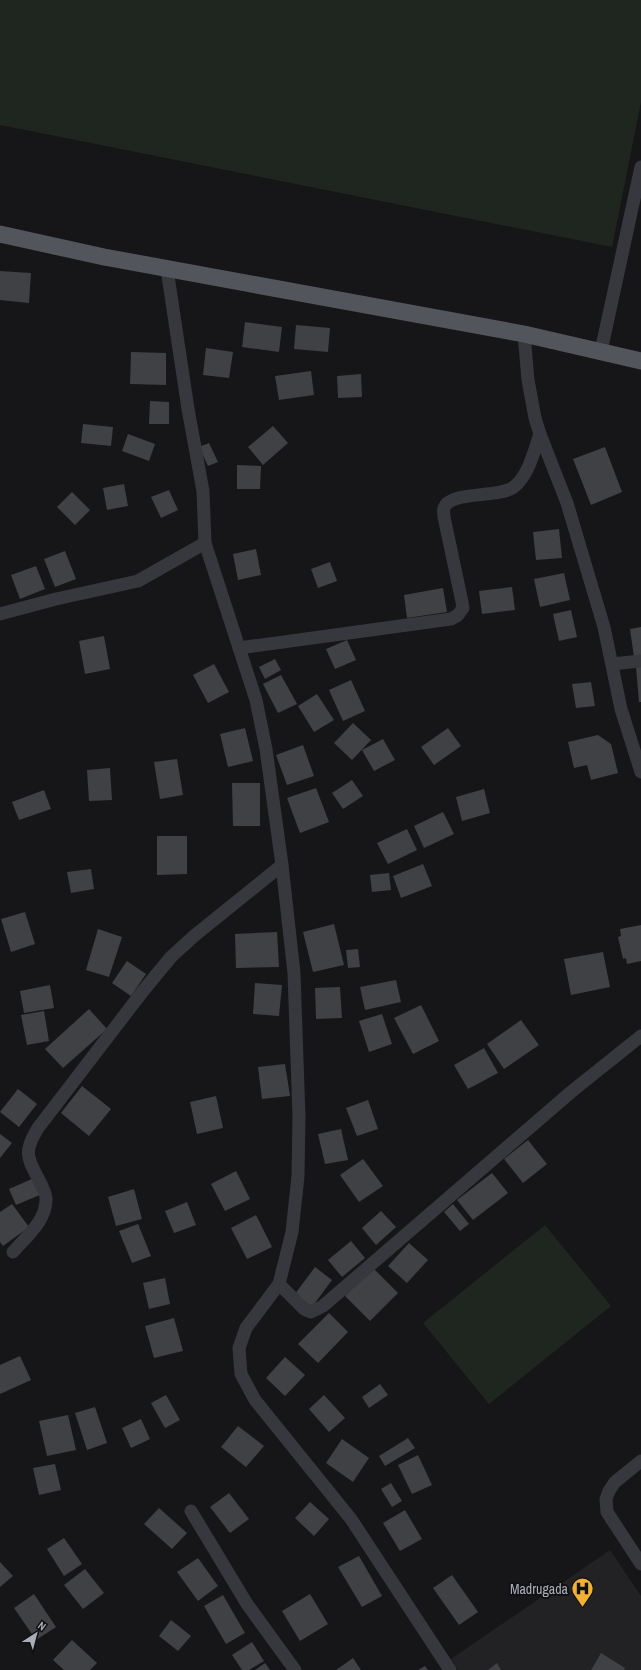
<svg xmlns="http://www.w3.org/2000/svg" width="641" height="1670" font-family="'Archivo Narrow',sans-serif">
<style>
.built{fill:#222225}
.green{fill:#1e261f}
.building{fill:#404145}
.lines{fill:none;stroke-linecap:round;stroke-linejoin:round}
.minor{stroke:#37383d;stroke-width:13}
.major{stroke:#53555c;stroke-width:17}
.labels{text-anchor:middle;stroke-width:4;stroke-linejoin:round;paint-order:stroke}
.poi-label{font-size:14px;fill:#a8adb8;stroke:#111113;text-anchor:end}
</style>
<rect width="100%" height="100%" fill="#161618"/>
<path class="built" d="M610 1550 641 1596V1670H458L451 1659Z"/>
<g class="green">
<path d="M0 0H641V102L612 247 0 125Z"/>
<path d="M545 1225 611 1306 489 1404 423 1323Z"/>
</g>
<g class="building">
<path d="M0 271 31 273 29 303 0 300Z"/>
<path d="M245 322 282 327 279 352 242 347Z"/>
<path d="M296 325 330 328 328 352 294 349Z"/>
<path d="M206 348 233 352 229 378 203 375Z"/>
<path d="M131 352 166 353V385L130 384Z"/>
<path d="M311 371 314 395 279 400 275 376Z"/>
<path d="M361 374 362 397 338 398 337 376Z"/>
<path d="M150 401 169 402V424H149Z"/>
<path d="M83 424 113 427 111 446 81 443Z"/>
<path d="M273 426 288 443 263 465 248 447Z"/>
<path d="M128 434 155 444 149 461 122 451Z"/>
<path d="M209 443 218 462 208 466 199 447Z"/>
<path d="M605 447 622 492 591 505 573 459Z"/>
<path d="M237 465 261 466 260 489H237Z"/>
<path d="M124 484 128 506 107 510 103 488Z"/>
<path d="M169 490 178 510 161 518 151 497Z"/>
<path d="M72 492 90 510 75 525 57 507Z"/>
<path d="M559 529 562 558 536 560 533 532Z"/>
<path d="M256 549 261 575 238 580 233 554Z"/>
<path d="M65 551 76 579 55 587 44 559Z"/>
<path d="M330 562 337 581 318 588 311 569Z"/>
<path d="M36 566 45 589 20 599 11 575Z"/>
<path d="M564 573 570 600 540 607 534 579Z"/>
<path d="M512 587 515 610 482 614 479 591Z"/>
<path d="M443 588 447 612 407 618 404 595Z"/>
<path d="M571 610 577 637 559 641 553 614Z"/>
<path d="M641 627V655L634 657 630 629Z"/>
<path d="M104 636 110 669 85 674 79 641Z"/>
<path d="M347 640 356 660 335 669 326 649Z"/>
<path d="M275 659 281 670 265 679 259 667Z"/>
<path d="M214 664 229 692 208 703 193 675Z"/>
<path d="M636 667H641V702H639Z"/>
<path d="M281 675 297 704 278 713 263 684Z"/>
<path d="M351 680 365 711 343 721 329 690Z"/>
<path d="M591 682 595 706 576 708 572 684Z"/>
<path d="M317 694 334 720 314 732 298 706Z"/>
<path d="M353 723 371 740 352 760 334 743Z"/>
<path d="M245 728 253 761 228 767 220 734Z"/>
<path d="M448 728 461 746 434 765 421 747Z"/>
<path d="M598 735 611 744 618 773 591 780 587 765 574 768 568 742Z"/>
<path d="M383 739 395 760 374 771 362 750Z"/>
<path d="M303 745 314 776 287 785 276 755Z"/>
<path d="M177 759 183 795 160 799 154 762Z"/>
<path d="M110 768 112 800 89 801 87 770Z"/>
<path d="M352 780 363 796 343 809 332 793Z"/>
<path d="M232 783H260V826H233Z"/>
<path d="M316 788 329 822 300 833 287 798Z"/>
<path d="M484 789 490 813 462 821 456 797Z"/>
<path d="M44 790 51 809 19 820 12 802Z"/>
<path d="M443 812 454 834 424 848 414 826Z"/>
<path d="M407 829 417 850 388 864 377 843Z"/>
<path d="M157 836H187V874L157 875Z"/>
<path d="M423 864 432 886 401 898 393 876Z"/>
<path d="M91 869 94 889 71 893 67 872Z"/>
<path d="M389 873 391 890 372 892 370 875Z"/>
<path d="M25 912 35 944 11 952 1 919Z"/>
<path d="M334 924 344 965 313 972 303 932Z"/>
<path d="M641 925V961L627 964 626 958 623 959 618 937 621 936 620 929Z"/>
<path d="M98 929 122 937 109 977 86 970Z"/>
<path d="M277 932 279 967 236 968 235 934Z"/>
<path d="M358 949 360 967 348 968 346 950Z"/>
<path d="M603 952 610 987 571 995 564 959Z"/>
<path d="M127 961 146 974 131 996 112 983Z"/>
<path d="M396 980 401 1002 365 1010 360 987Z"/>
<path d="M255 983 282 985 279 1016 253 1014Z"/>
<path d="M50 985 54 1008 24 1013 20 991Z"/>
<path d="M340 987 342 1018 316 1019 315 988Z"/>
<path d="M421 1005 439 1041 413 1054 394 1018Z"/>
<path d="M89 1009 107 1029 63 1068 45 1049Z"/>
<path d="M44 1011 49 1041 27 1045 21 1015Z"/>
<path d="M382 1014 392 1044 369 1052 359 1021Z"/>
<path d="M521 1020 539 1045 504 1069 487 1044Z"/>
<path d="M484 1048 498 1073 468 1089 454 1065Z"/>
<path d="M285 1064 290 1096 262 1099 258 1067Z"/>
<path d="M82 1086 111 1109 89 1136 61 1113Z"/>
<path d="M18 1089 37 1104 19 1127 0 1112Z"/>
<path d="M216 1096 223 1128 197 1134 190 1102Z"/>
<path d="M368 1100 378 1129 357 1136 346 1108Z"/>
<path d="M341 1129 348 1160 325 1164 318 1134Z"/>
<path d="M0 1134 12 1143 0 1158Z"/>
<path d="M528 1140 547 1164 523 1183 504 1159Z"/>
<path d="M363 1159 383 1186 359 1202 340 1175Z"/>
<path d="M236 1171 250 1199 225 1211 211 1184Z"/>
<path d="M492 1173 508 1193 473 1220 457 1200Z"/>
<path d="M34 1178 42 1194 16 1205 9 1189Z"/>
<path d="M134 1189 142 1219 116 1226 108 1197Z"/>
<path d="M187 1202 196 1225 174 1233 165 1211Z"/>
<path d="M12 1204 29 1227 3 1246 0 1242V1212Z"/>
<path d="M453 1204 469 1224 460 1231 444 1212Z"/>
<path d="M381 1211 396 1227 376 1245 362 1228Z"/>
<path d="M256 1215 272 1247 247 1259 231 1228Z"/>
<path d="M138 1224 151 1256 132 1263 119 1231Z"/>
<path d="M351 1241 365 1258 342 1277 328 1260Z"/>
<path d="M409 1243 428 1260 407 1283 388 1266Z"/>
<path d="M315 1267 332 1280 312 1307 295 1294Z"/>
<path d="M373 1268 398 1293 370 1321 345 1296Z"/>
<path d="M165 1278 170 1304 149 1309 143 1283Z"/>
<path d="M329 1313 348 1332 318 1363 298 1344Z"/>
<path d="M174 1318 183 1351 154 1358 145 1326Z"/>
<path d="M20 1356 31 1380 0 1394V1365Z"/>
<path d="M285 1357 305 1375 285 1396 266 1378Z"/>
<path d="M380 1384 388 1395 369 1408 362 1397Z"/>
<path d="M166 1395 180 1420 165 1428 151 1403Z"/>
<path d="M324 1395 345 1418 329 1432 309 1409Z"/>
<path d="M95 1407 107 1443 87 1450 75 1413Z"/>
<path d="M68 1415 76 1450 47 1456 39 1421Z"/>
<path d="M141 1419 150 1439 131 1448 122 1428Z"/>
<path d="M238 1426 264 1446 246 1467 221 1447Z"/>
<path d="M408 1438 415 1448 385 1466 379 1456Z"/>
<path d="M342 1439 369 1458 353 1482 326 1463Z"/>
<path d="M418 1455 432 1485 412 1494 398 1465Z"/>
<path d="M55 1464 61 1490 39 1495 33 1468Z"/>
<path d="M391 1483 402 1501 392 1507 381 1489Z"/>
<path d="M229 1493 249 1519 230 1533 210 1507Z"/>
<path d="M310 1502 329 1519 314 1536 295 1518Z"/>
<path d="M159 1508 187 1533 172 1549 144 1524Z"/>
<path d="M405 1510 422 1539 400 1551 383 1523Z"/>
<path d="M64 1538 82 1564 64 1576 47 1549Z"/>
<path d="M359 1556 382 1596 362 1607 338 1567Z"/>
<path d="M198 1558 218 1586 198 1601 177 1572Z"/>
<path d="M0 1562 13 1576 0 1587Z"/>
<path d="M85 1569 104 1593 83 1609 64 1585Z"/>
<path d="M452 1575 478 1612 459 1625 433 1588Z"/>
<path d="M34 1594 56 1627 36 1640 14 1608Z"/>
<path d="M310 1594 328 1624 300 1641 282 1611Z"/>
<path d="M223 1595 245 1633 226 1644 204 1606Z"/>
<path d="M171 1620 191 1636 178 1651 159 1636Z"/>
<path d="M72 1640 97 1663 90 1670H64L53 1660Z"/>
<path d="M252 1642 264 1661 249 1670H242L232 1655Z"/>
<path d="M601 1653 625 1668 624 1670H591Z"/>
<path d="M353 1658 361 1670H336Z"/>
<path d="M265 1663 270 1670H255Z"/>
<path d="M497 1663 501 1670H488Z"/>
<path d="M425 1666 428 1670H418Z"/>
</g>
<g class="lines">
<g class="minor">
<path d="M167 269 188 409 203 491 205 543 256 700 266 749 282 865 294 973 299 1117 298 1176 292 1232 279 1284 246 1328 239 1348 241 1374 255 1400 351 1519 450 1670"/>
<path d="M524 334 528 380 535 418 540 434 567 503 581 550 604 627 621 709 641 772"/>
<path d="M601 351 641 167"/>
<path d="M0 614 56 599 138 581 205 543"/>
<path d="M239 648 451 619 458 615 463 608 462 602 444 517C444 515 443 511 444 508 450 490 501 499 515 486 529 474 534 451 540 434"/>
<path d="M612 664 641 661"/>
<path d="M13 1252C26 1237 45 1222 46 1201 47 1195 43 1189 41 1184 28 1158 22 1154 38 1128L143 991 171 957 194 936 282 865"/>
<path d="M279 1284 304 1309 311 1312 323 1306 571 1092 641 1036"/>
<path d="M641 1461 615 1482 609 1491 606 1499 607 1512 641 1564"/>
<path d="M191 1511 247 1604 295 1670"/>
</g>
<path class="major" d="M0 234 104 257 524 334 641 361"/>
</g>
<defs>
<symbol id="hospital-pin" viewBox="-11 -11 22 30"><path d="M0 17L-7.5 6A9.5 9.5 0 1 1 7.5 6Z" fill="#f2b134" stroke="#111113"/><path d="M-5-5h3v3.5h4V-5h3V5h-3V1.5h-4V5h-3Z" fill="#111"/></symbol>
</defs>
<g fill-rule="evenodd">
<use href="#hospital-pin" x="570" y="1576" width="25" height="34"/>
</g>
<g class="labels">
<g class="poi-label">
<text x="568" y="1594">Madrugada</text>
</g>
</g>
<g transform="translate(36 1634) rotate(36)" stroke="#111113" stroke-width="3" paint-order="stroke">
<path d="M0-3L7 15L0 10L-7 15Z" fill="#a8adb8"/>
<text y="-6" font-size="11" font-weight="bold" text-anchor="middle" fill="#a8adb8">N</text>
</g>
</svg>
